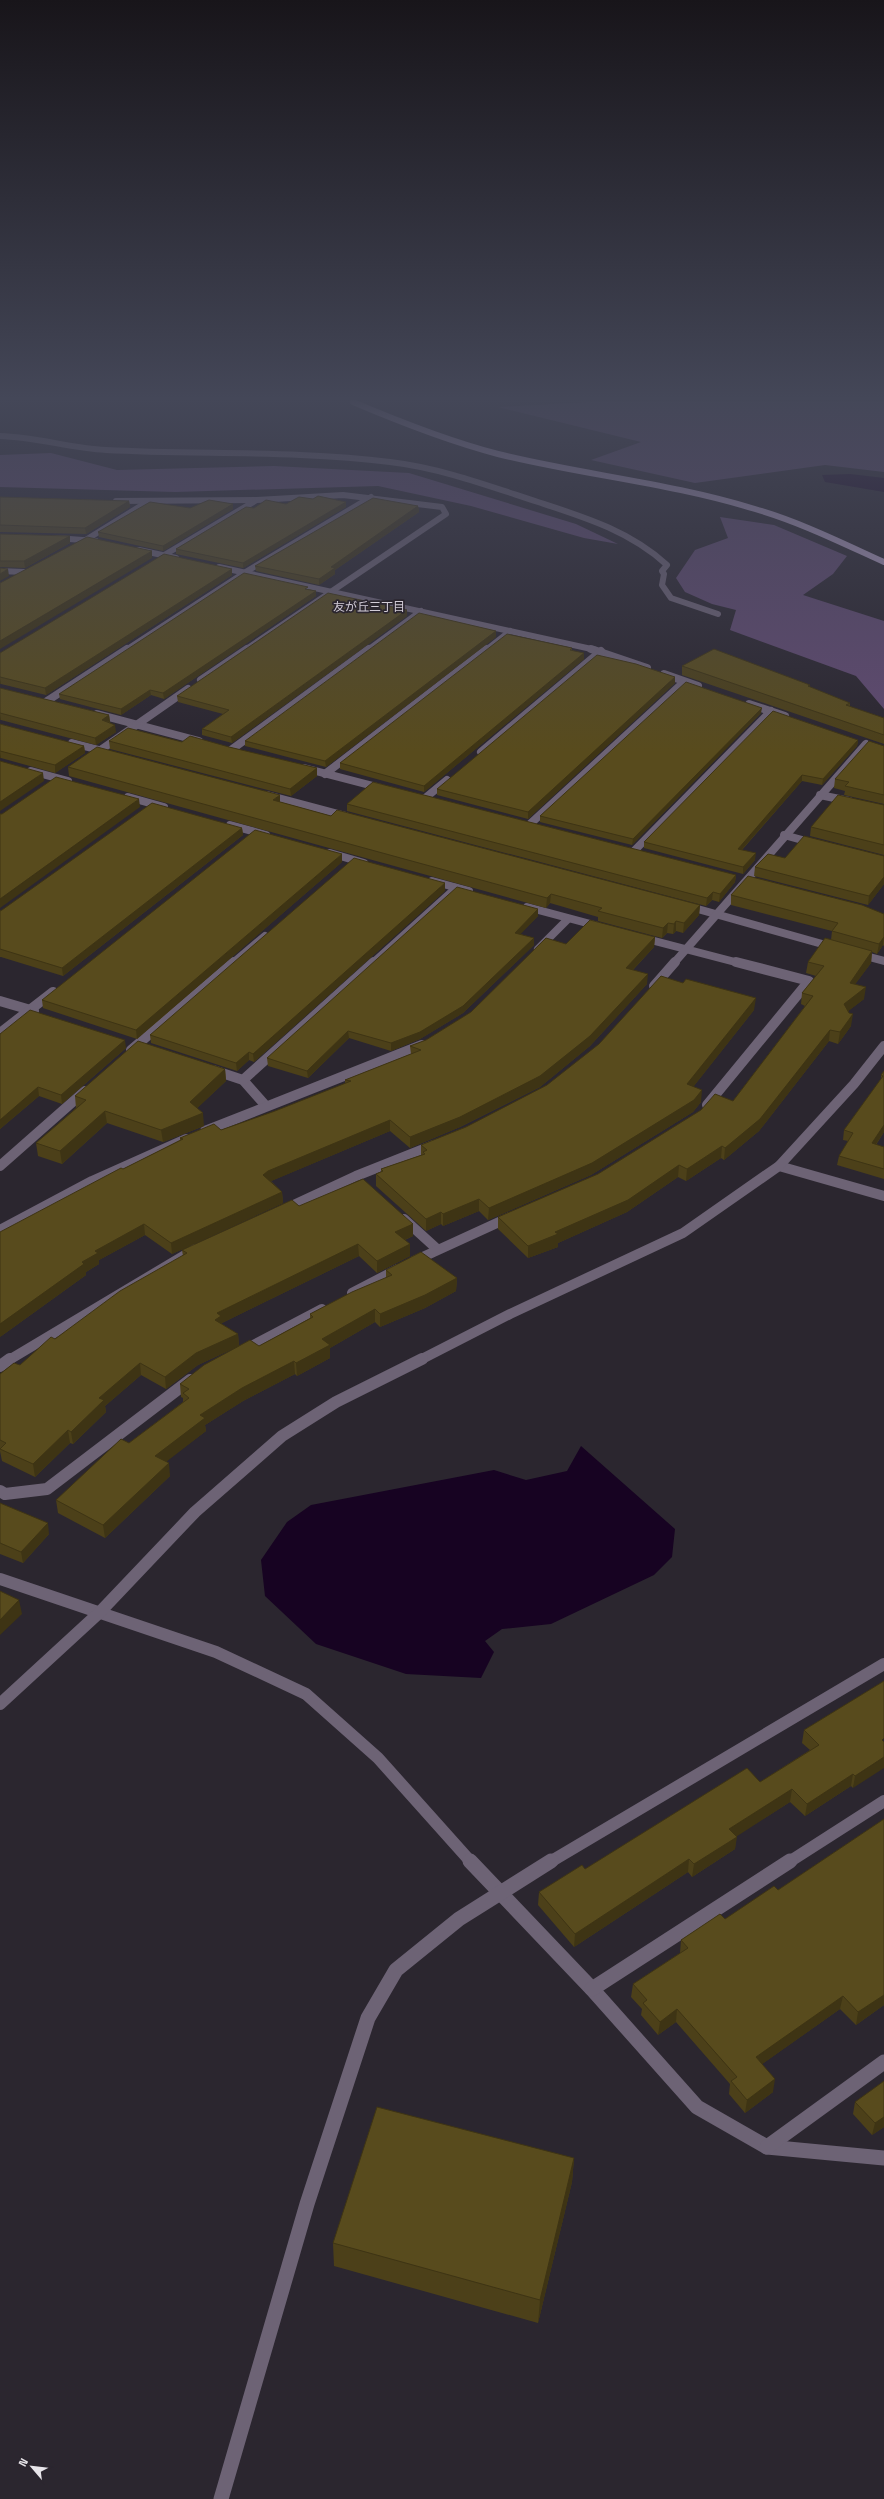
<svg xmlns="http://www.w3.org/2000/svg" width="884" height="2499" font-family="'Space Grotesk','Noto Sans JP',sans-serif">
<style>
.forest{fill:#604a70}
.water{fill:#170322}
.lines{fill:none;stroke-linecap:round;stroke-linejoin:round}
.minor-far4{stroke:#6d6375;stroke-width:6}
.minor-far3{stroke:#6d6375;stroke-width:8}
.minor-far2{stroke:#6d6375;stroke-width:10}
.minor-far1{stroke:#6d6375;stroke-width:12}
.minor{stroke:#6d6375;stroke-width:15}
.major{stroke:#b19dc1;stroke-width:6}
.wall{fill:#4c4019}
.shaded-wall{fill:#3e3414}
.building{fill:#584b1d;stroke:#3e3414}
.labels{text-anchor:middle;stroke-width:3.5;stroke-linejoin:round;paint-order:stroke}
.far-neighbourhood-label{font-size:12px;fill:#d2ccd7;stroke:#2b262f}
</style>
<rect width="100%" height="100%" fill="#2b262f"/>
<g class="forest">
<path d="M591 402H884V472L825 465 695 483 591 460 641 442 498 407Z"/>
<path d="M51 453 117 470 274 466 409 473 576 524 618 544 584 538 471 506 378 486 175 492 0 487V455Z"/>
<path d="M720 517 774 525 847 556 833 574 803 595 884 621V709L856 676 730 630 736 610 712 604 685 592 676 578 695 550 728 538Z"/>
</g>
<g class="water">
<path d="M850 474 884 478V492L825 482 822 475Z"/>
<path d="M581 1446 675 1529 672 1557 654 1575 551 1624 502 1629 485 1641 494 1652 481 1678 406 1674 316 1644 265 1596 261 1560 287 1522 311 1505 494 1470 526 1480 567 1471Z"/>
</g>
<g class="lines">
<g class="minor-far4">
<path d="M0 436C36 437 70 448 106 450 201 455 296 450 390 462 441 468 489 486 538 502 584 517 630 531 667 565L662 571 664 574 662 585 671 598 718 614"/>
<path d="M116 501 257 500 343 495 442 507 446 514 245 650"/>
<path d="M56 538 96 541"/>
<path d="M84 541 147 502"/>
<path d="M139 550 176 558"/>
<path d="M161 557 255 501"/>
<path d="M219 567 596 650"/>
<path d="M0 571 24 572"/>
<path d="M126 650 244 573 371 497"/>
<path d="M368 650 421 611"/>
<path d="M486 650 510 631"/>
</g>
<g class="minor-far3">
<path d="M591 649 647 668"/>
<path d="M664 674 698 686"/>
<path d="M201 680 247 649"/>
<path d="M47 701 127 649"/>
<path d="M749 704 785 716"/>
<path d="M97 714 199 741"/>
<path d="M72 743 103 751"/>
<path d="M231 750 369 649"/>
<path d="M481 752 601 651"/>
<path d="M92 756 188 689"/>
<path d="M304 768 381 788"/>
<path d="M31 771 68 781"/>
<path d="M325 774 487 649"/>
<path d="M267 795 346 816"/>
<path d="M820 795 849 801"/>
<path d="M128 797 164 807"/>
<path d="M424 799 447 780"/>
<path d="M230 825 266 835"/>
<path d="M529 825 684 682"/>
<path d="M784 835 813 843"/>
<path d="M634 851 771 711"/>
<path d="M330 853 364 863"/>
<path d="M432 881 469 891"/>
<path d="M687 906 833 947"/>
<path d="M527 907 598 926"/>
<path d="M643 938 739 963"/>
<path d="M538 949 568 919"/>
<path d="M858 954 884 961"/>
<path d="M233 963 265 936"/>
<path d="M373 963 456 888"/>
<path d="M674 963 866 744"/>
</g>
<g class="minor-far2">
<path d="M654 986 675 962"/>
<path d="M0 1001 34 1011"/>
<path d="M0 1033 53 992"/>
<path d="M131 1050 234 962"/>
<path d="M213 1070 243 1080 266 1106"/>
<path d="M243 1080 374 962"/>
<path d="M707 1105 809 981 736 962"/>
<path d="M205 1131 422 1045"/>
<path d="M0 1166 85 1091"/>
<path d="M779 1166 884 1196"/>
<path d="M285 1209 356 1176 434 1145"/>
<path d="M404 1219 437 1249"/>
<path d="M0 1230 92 1181 186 1139"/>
<path d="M414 1261 510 1217"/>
<path d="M352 1293 398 1269"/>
<path d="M244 1350 322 1309"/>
<path d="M9 1360 195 1249"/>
<path d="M420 1360 510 1314 683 1233 779 1166 854 1084 884 1046"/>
</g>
<g class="minor-far1">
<path d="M0 1366 10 1359"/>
<path d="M0 1491 5 1494 47 1489 190 1380"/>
<path d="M0 1579 216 1652 306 1694 378 1758 471 1862"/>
<path d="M0 1704 100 1612 195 1512 282 1436 336 1402 422 1359"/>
<path d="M550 1862 884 1664"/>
<path d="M789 1862 884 1801"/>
</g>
<g class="minor">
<path d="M470 1861 592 1989 697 2107 767 2147 884 2158"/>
<path d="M592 1989 790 1861"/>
<path d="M767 2147 884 2062"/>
<path d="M221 2499 307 2204 368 2018 396 1970 459 1919 551 1861"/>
</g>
<path class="major" d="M353 402C400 422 448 441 498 454 583 475 671 483 755 509 800 522 842 543 884 562"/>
</g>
<g class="wall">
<path d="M0 497 129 501 130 507 86 534 0 532Z"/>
<path d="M313 499 346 502V507L243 568 176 554V549L254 508 286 504Z"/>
<path d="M418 506 419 512 335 570V574L319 585 256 571 255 566Z"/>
<path d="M190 508 233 509 163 551 99 537 98 532Z"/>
<path d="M0 534 70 536V543L25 568 0 567Z"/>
<path d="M232 569V575L46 695 1 684H0V653Z"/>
<path d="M308 589 316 591V596L164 699 151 695 121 715 60 699 59 694Z"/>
<path d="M407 610V616L232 743 202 735V729L223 714 178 702 177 696Z"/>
<path d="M496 637 326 767 245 746V741Z"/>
<path d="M572 648V651L584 659 424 792 340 769V763Z"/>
<path d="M682 666 810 687 850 703V707L884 718V744L682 675Z"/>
<path d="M675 683 528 819 437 795V789Z"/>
<path d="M0 688 109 715 110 722 116 732 96 745 1 720H0Z"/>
<path d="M761 713 632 845 540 822V816Z"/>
<path d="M0 724 84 746 85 753 55 773 1 758H0Z"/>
<path d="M858 740 857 746 822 785 802 781 742 850 755 860 743 874 644 848V842Z"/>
<path d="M109 741 229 747 317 768V776L291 796 110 749Z"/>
<path d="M884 746V804L844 795 845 791 834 788 835 779Z"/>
<path d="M68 767 280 802 331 816 700 905 699 915 683 933 676 931 673 934 667 933 662 938 598 921V917L550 903 546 908 69 776Z"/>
<path d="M347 804 736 875 735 882 719 902 712 900 706 906 347 811Z"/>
<path d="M884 805V855L810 836 811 827Z"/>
<path d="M242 828 243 835 63 976 1 957H0V911Z"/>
<path d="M884 856V884L868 905 754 876 755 867 785 858Z"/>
<path d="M342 862 137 1039 43 1008 42 1000Z"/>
<path d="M445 891 254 1062 249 1060 237 1071 151 1043 150 1035Z"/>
<path d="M731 895 884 914V946L883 945 877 954 872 952 871 963 855 984 864 999 848 1011 851 1026 838 1044 829 1041 759 1131 724 1160 721 1158 686 1181 678 1177 627 1212 558 1243V1247L528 1258 498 1229V1217L598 1174 733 1101 805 1006 801 1004 802 993 816 976 806 973 808 962 831 940 832 931 731 905Z"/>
<path d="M538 909V916L520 934 534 938V945L463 1013 420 1039 391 1051 349 1038 308 1078 268 1066 267 1058Z"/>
<path d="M655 937 654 947 633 970 647 984 590 1046 540 1087 460 1127 410 1148 390 1131 271 1181 282 1192 283 1203 172 1254 145 1235 99 1260V1264L86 1272V1275L0 1337 123 1169 180 1140V1138L221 1130 275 1111 345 1084V1080L411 1054 410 1046 426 1040 471 1012 566 944Z"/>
<path d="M754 1010 693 1087 701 1102 693 1112 591 1175 488 1220 479 1211 443 1226 441 1224 426 1231 376 1186V1174L381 1172V1169L421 1155V1145Z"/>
<path d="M0 1034 126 1048 62 1104 39 1096 0 1129Z"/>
<path d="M225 1069 226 1081 197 1108 204 1126 163 1142 107 1123 62 1164 38 1156 36 1143 76 1108 75 1096Z"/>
<path d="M884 1071V1132L876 1145 884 1147V1179L837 1165 839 1156 848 1141 843 1140 844 1130 881 1079V1075Z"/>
<path d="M299 1206 413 1224V1236L405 1240 410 1256 377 1273 359 1256 222 1323V1324L238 1334 239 1346 198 1365 166 1389 141 1375 105 1406 106 1412 73 1444 70 1443 35 1477 2 1461 0 1451V1374L20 1365 55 1339 183 1256 182 1250Z"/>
<path d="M386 1270 457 1278 456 1291 425 1308 380 1327 375 1322 330 1348V1358L297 1376 295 1374 243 1401 205 1425 206 1431 166 1461 170 1476 105 1538 58 1513 56 1500 129 1443 183 1402V1398L181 1397 180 1384 259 1346 310 1318V1314L386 1278Z"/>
<path d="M0 1500V1503L49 1534 23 1563 0 1554Z"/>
<path d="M884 1681 853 1788 851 1786 805 1816 790 1802 736 1836 735 1849 692 1877 688 1872 574 1947 538 1905 539 1892 585 1869 760 1782 810 1750 802 1743 804 1730Z"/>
<path d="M884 1819V2005L856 2025 840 2009 762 2064 773 2092 745 2113 729 2094 730 2084 676 2022 658 2035 641 2015 642 2009 631 1997 633 1984 680 1953 681 1940 725 1919 778 1890Z"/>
<path d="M855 2102 884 2127 872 2135 853 2114Z"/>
<path d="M574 2158 572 2182 538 2323 334 2266 333 2243Z"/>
</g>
<g class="shaded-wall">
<path d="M129 501 130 507 86 534 85 528Z"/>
<path d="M346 502V507L243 568V563Z"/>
<path d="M233 504V509L163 551V546Z"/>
<path d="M418 506 419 512 335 570V574L319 585V579L331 567Z"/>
<path d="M70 536V543L25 568 24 561Z"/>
<path d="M152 551V558L0 649V641Z"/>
<path d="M8 569 9 576 0 581V574Z"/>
<path d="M232 569V575L46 695 45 688Z"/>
<path d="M316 591V596L164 699 163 693Z"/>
<path d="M407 610V616L232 743 231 737Z"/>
<path d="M496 631V637L326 767 325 761Z"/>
<path d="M584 653V659L424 792V786Z"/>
<path d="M0 677 1 684H0Z"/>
<path d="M675 677V683L528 819V812Z"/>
<path d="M150 690 151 695 121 715V709Z"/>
<path d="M762 708 761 713 632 845 633 839Z"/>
<path d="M0 713 1 720H0Z"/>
<path d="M109 715 110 722 102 720Z"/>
<path d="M115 725 116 732 96 745 95 738Z"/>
<path d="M858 740 857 746 822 785 823 779Z"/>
<path d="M84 746 85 753 55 773V765Z"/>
<path d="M0 751 1 758H0Z"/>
<path d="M317 768V776L291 796 290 789Z"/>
<path d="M43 773 44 781 0 811V802Z"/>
<path d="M802 775V781L737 855 738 849Z"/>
<path d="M280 795V804L273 800Z"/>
<path d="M139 799 140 807 0 908V899Z"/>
<path d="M242 828 243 835 63 976 62 968Z"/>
<path d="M756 853 755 860 743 874V867Z"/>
<path d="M342 854V862L137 1039 136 1030Z"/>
<path d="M736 875 735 882 719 902 720 894Z"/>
<path d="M884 877V884L868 905 869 896Z"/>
<path d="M445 883V891L254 1062 253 1054Z"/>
<path d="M713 892 712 900 706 906 707 898Z"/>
<path d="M551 894 550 903 546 908 547 898Z"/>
<path d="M700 905 699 915 683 933 684 923Z"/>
<path d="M538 909V916L515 940V933Z"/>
<path d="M676 921V931L673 934 674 924Z"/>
<path d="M668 923 667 933 662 938 663 928Z"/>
<path d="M655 937 654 947 625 978 626 968Z"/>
<path d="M884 937 883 945 877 954 879 944Z"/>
<path d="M534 938V945L463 1013 420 1039 391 1051V1043Z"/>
<path d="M872 951 871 963 848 994 850 983Z"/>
<path d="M648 974 647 984 590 1046 540 1087 460 1127 410 1148V1137Z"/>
<path d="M866 987 864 999 842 1016 844 1004Z"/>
<path d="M756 998 754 1010 686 1096 687 1084Z"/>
<path d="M853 1014 851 1026 838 1044 840 1032Z"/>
<path d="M830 1030 829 1041 759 1131 724 1160 725 1148Z"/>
<path d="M348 1031 349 1038 308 1078 307 1071Z"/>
<path d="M125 1040 126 1048 62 1104 61 1095Z"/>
<path d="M249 1052V1060L237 1071 236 1063Z"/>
<path d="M225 1069 226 1081 191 1114 190 1102Z"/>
<path d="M38 1087 39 1096 0 1129V1120Z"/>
<path d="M702 1090 701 1102 693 1112 591 1175 488 1220 489 1208Z"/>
<path d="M105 1111 107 1123 62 1164 60 1151Z"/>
<path d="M203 1113 204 1126 163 1142 161 1130Z"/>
<path d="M390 1120V1131L269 1182 263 1175 268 1171Z"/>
<path d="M884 1125V1132L870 1153 872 1143Z"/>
<path d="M722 1146 721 1158 686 1181 687 1169Z"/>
<path d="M679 1165 678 1177 627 1212 558 1243V1247L528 1258V1246Z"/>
<path d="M282 1192 283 1203 172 1254 171 1243Z"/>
<path d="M479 1199V1211L443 1226V1214Z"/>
<path d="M441 1212V1224L426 1231V1219Z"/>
<path d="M144 1224 145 1235 99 1260V1264L86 1272V1275L0 1337V1324L82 1262 95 1251Z"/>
<path d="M413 1224V1236L395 1244V1232Z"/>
<path d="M358 1244 359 1256 222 1323V1328L215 1320 217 1313Z"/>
<path d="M410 1244V1256L377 1273V1261Z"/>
<path d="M457 1278 456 1291 425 1308 380 1327V1314Z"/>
<path d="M375 1309V1322L330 1348V1358L297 1376 296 1363 322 1339Z"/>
<path d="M238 1334 239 1346 198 1365 166 1389 165 1377 196 1353Z"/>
<path d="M294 1361 295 1374 243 1401 205 1425 206 1431 157 1469 155 1456 200 1415 242 1388Z"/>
<path d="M140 1363 141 1375 105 1406 106 1412 73 1444 71 1432 99 1398Z"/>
<path d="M68 1430 70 1443 35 1477 33 1464Z"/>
<path d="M169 1463 170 1476 105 1538 103 1525Z"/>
<path d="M48 1523 49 1534 23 1563 21 1552Z"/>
<path d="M19 1600 22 1614 0 1635V1620Z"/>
<path d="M884 1757V1768L853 1788 855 1776Z"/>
<path d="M853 1774 851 1786 805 1816 807 1804Z"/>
<path d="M792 1789 790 1802 728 1842 729 1829Z"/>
<path d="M737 1837 735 1849 692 1877 694 1864Z"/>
<path d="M689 1859 688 1872 574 1947 575 1934Z"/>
<path d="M884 1995V2005L856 2025 858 2012Z"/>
<path d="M843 1996 840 2009 754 2070 756 2057Z"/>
<path d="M677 2009 676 2022 658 2035 660 2022Z"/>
<path d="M775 2079 773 2092 745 2113 747 2100Z"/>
<path d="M884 2117V2127L872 2135 875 2123Z"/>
<path d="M574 2158 572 2182 538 2323 540 2300Z"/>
</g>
<g class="building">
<path d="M318 496 346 502 243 563 176 549 246 507 254 508 266 500 286 504 299 497 313 499Z"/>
<path d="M0 497 129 501 85 528 0 525Z"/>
<path d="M373 498 418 506 331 567 335 568 319 579 255 566Z"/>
<path d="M209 500 233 504 163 546 98 532 150 502 190 508Z"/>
<path d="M0 534 70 536 24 561H0Z"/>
<path d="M87 537 152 551 0 641V583Z"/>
<path d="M164 554 232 569 45 688 0 677V653Z"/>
<path d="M0 568 8 569 0 574Z"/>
<path d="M244 573 308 587 305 589 316 591 163 693 150 690 121 709 59 694Z"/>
<path d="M328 593 407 610 231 737 202 729 229 710 177 696Z"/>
<path d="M419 613 496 631 325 761 245 741Z"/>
<path d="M507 634 572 648 570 650 584 653 424 786 340 763Z"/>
<path d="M714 649 810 685 808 686 850 703 846 705 884 718V735L682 666Z"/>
<path d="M597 655 636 664 675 677 528 812 437 789Z"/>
<path d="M686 682 762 708 633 839 540 816Z"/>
<path d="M0 688 109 715 102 720 115 725 95 738 0 713Z"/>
<path d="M773 711 858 740 823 779 802 775 738 849 756 853 743 867 644 842Z"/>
<path d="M0 724 84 746 55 765 0 751Z"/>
<path d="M128 728 182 742 190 736 229 747 317 768 290 789 109 741Z"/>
<path d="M869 741 884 746V795L845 786 849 782 835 779Z"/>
<path d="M97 747 280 795 273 800 331 816 337 810 700 905 684 923 676 921 674 924 668 923 663 928 598 911 602 908 551 894 547 898 68 767Z"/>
<path d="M0 761 43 773 0 802Z"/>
<path d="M56 777 139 799 0 899V814H2Z"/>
<path d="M373 782 736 875 720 894 713 892 707 898 347 804Z"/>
<path d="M838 795 884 805V845L811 827Z"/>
<path d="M152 803 242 828 62 968 0 949V911L2 910Z"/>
<path d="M255 830 342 854 136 1030 42 1000Z"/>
<path d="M804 836 884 856V877L869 896 755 867 768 854 785 858Z"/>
<path d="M354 858 445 883 253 1054 249 1052 236 1063 150 1035Z"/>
<path d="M748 876 862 905 884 914V937L879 944 832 931 838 923 731 895Z"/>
<path d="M457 887 538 909 515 933 534 938 463 1006 420 1032 391 1043 348 1031 307 1071 267 1058Z"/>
<path d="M590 920 655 937 626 968 648 974 590 1036 540 1076 460 1117 410 1137 390 1120 268 1171 263 1175 282 1192 171 1243 144 1224 95 1251 98 1253 82 1262 84 1264 0 1324V1232L121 1168 123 1169 183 1139 180 1138 214 1124 221 1130 275 1111 351 1081 345 1080 421 1050 410 1046 426 1040 471 1012 546 938 566 944Z"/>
<path d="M825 938 872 951 850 983 866 987 844 1004 849 1013 853 1014 840 1032 830 1030 760 1119 725 1148 722 1146 687 1169 679 1165 628 1200 555 1232 558 1234 528 1246 498 1217 598 1174 701 1110 715 1094 733 1101 813 996 802 993 824 966 808 962Z"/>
<path d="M661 976 683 983 686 979 756 998 687 1084 702 1090 694 1100 592 1163 489 1208 479 1199 443 1214 441 1212 426 1219 376 1174 383 1171 381 1169 425 1154 423 1152 427 1150 421 1145 466 1127 547 1085 599 1044Z"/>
<path d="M30 1010 125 1040 61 1095 38 1087 0 1120V1034Z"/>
<path d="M138 1041 225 1069 190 1102 203 1113 161 1130 105 1111 60 1151 36 1143 86 1100 75 1096Z"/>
<path d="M884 1071V1125L872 1143 884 1147V1169L839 1156 853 1133 844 1130 883 1076 881 1075Z"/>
<path d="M363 1179 413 1224 395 1232 410 1244 377 1261 358 1244 217 1313 221 1316 215 1320 238 1334 196 1353 165 1377 140 1363 99 1398 104 1400 71 1432 68 1430 33 1464 0 1449 6 1443 0 1440V1374L14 1363 20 1365 51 1337 55 1339 120 1291 187 1253 182 1250 292 1200 299 1206Z"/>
<path d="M421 1252 457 1278 425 1295 380 1314 375 1309 322 1339 330 1345 296 1363 294 1361 242 1388 200 1415 205 1418 155 1456 169 1463 103 1525 56 1500 121 1439 129 1443 189 1398 183 1393 189 1389 180 1384 204 1365 250 1340 259 1346 313 1317 310 1314 352 1292 392 1275 386 1270Z"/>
<path d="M0 1503 48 1523 21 1552 0 1543Z"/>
<path d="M0 1591 19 1600 0 1620Z"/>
<path d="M884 1681V1738L882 1740 884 1742V1757L855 1776 853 1774 807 1804 792 1789 729 1829 737 1837 694 1864 689 1859 575 1934 539 1892 582 1865 585 1869 747 1768 760 1782 819 1745 804 1730Z"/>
<path d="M884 1819V1995L858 2012 843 1996 756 2057 775 2079 747 2100 731 2081 737 2077 677 2009 660 2022 643 2003 647 2000 633 1984 688 1948 681 1940 720 1914 725 1919 774 1886 778 1890Z"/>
<path d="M884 2081V2117L875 2123 855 2102Z"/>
<path d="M377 2107 574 2158 540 2300 333 2243Z"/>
</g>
<linearGradient id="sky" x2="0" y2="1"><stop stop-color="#18151a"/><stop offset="0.53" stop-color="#444758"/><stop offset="1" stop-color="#444758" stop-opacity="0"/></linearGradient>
<rect width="884" height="752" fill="url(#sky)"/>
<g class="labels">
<g class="far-neighbourhood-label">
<text x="369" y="611">友が丘三丁目</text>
</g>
</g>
<g transform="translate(32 2467) rotate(298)" stroke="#2b262f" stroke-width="3" paint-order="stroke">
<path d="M0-3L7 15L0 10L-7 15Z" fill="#e8e5ea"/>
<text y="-6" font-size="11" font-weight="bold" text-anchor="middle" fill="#e8e5ea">N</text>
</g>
</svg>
